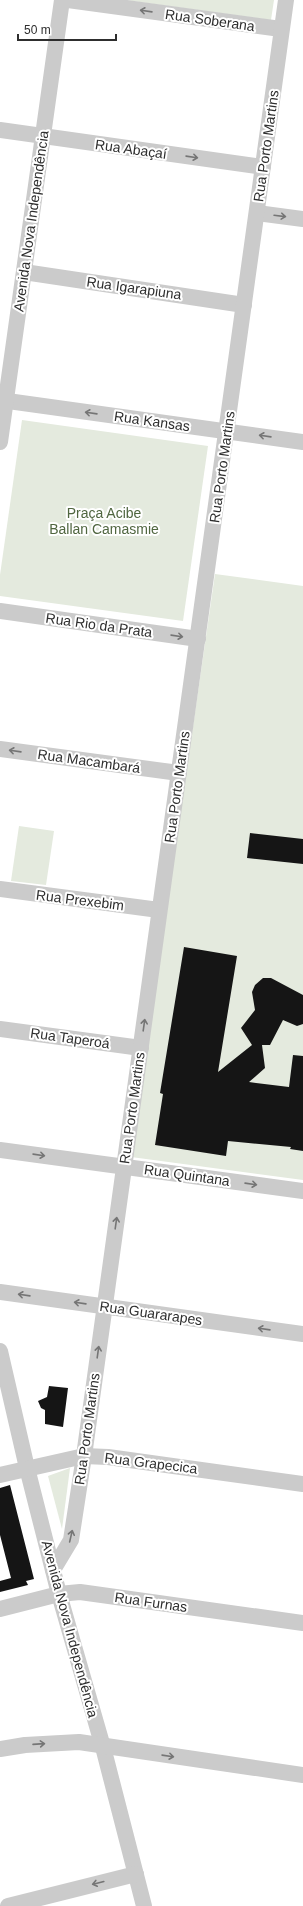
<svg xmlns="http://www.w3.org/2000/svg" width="303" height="1906" font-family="Arial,sans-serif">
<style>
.green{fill:#e4eade}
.building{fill:#151515}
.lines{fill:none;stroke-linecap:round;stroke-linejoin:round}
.minor{stroke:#cbcbcb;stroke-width:16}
.oneway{stroke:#757575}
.labels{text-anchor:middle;stroke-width:4;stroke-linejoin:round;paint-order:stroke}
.street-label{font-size:14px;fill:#2e2e2e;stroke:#fff}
.park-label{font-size:14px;fill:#506640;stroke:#fff}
</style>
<rect width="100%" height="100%" fill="#fff"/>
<g class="green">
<path d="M125 0H274L271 20Z"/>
<path d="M22 420 208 446 183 621 0 596V575Z"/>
<path d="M215 574 303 586V1180L131 1157Z"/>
<path d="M19 826 54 831 46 885 11 881Z"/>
<path d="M70 1468 62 1529 48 1476Z"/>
</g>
<g class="building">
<path d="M250 833 303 839V864L247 858Z"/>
<path d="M184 947 237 956 218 1072 252 1045 241 1028 255 1010 252 992 255 985 263 978H271L303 995V1024L297 1026 283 1020 270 1045H262L265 1068 249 1082 289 1087 293 1055 303 1056V1151L290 1149 291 1147 228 1141 226 1156 155 1145 163 1094 160 1093Z"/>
<path d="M49 1386 68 1388 63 1427 45 1424V1410L41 1408 38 1401 47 1397Z"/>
<path d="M10 1485 34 1579 26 1581 28 1585 0 1592V1581L11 1578 0 1535V1488Z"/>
</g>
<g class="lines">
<g class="minor">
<path d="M68 0 281 29"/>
<path d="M0 130 263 167"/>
<path d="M257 213 303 219"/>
<path d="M24 272 244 305"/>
<path d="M0 400 303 442"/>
<path d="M0 442 62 0"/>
<path d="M0 611 198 639"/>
<path d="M0 749 179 773"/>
<path d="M0 889 159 910"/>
<path d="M0 1029 141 1048"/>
<path d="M0 1150 303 1191"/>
<path d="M0 1292 303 1334"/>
<path d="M0 1351 27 1468 59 1594 103 1747 144 1906"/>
<path d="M0 1475 84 1456 108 1457 303 1484"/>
<path d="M53 1570 71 1540 84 1456 286 0"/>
<path d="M0 1609 59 1594 80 1592 303 1623"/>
<path d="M0 1749 25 1745 79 1742 303 1775"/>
<path d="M8 1906 136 1874"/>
</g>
</g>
<defs><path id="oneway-shaft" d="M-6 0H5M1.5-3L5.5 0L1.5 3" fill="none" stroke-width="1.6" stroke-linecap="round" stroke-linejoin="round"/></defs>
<g class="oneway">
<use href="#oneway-shaft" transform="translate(146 11) rotate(-172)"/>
<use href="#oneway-shaft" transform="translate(192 157) rotate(8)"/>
<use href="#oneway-shaft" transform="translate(280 216) rotate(7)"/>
<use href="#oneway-shaft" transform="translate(91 413) rotate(-172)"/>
<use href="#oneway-shaft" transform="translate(265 436) rotate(-172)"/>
<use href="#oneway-shaft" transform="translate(177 636) rotate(8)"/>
<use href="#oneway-shaft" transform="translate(15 751) rotate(-172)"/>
<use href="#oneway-shaft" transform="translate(144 1025) rotate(-82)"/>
<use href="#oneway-shaft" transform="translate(39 1155) rotate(8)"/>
<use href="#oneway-shaft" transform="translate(251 1184) rotate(8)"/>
<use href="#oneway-shaft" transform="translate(116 1223) rotate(-82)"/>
<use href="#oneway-shaft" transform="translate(24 1295) rotate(-172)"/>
<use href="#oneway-shaft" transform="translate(80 1303) rotate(-172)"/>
<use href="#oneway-shaft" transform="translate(264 1329) rotate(-172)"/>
<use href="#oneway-shaft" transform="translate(98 1352) rotate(-82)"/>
<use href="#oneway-shaft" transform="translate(71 1536) rotate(-77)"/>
<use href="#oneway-shaft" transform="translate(39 1744) rotate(-4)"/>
<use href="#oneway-shaft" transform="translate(168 1756) rotate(8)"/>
<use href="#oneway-shaft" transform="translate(98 1883) rotate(166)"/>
</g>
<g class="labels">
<g class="street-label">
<text transform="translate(210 20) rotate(8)" y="5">Rua Soberana</text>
<text transform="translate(266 146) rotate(-82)" y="5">Rua Porto Martins</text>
<text transform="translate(131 149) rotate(8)" y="5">Rua Abaçaí</text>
<text transform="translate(31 221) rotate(-82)" y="5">Avenida Nova Independência</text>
<text transform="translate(134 288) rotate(8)" y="5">Rua Igarapiuna</text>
<text transform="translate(152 421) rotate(8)" y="5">Rua Kansas</text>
<text transform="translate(222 467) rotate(-82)" y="5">Rua Porto Martins</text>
<text transform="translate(99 625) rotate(8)" y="5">Rua Rio da Prata</text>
<text transform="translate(89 761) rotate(8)" y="5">Rua Macambará</text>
<text transform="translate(177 787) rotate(-82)" y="5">Rua Porto Martins</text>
<text transform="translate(80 900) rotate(7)" y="5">Rua Prexebim</text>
<text transform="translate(70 1038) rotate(8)" y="5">Rua Taperoá</text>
<text transform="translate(132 1108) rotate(-82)" y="5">Rua Porto Martins</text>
<text transform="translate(187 1175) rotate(8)" y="5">Rua Quintana</text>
<text transform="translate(151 1313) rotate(8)" y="5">Rua Guararapes</text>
<text transform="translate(87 1429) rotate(-82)" y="5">Rua Porto Martins</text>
<text transform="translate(151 1463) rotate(7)" y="5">Rua Grapecica</text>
<text transform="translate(151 1602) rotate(8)" y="5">Rua Furnas</text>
<text transform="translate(70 1629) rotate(75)" y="5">Avenida Nova Independência</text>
</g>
<g class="park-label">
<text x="104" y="518">Praça Acibe<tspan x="104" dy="16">Ballan Camasmie</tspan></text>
</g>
</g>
<path d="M18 34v6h98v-6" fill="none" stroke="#2e2e2e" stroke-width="2"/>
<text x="24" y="34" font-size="12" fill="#2e2e2e" stroke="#ffffff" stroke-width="3" paint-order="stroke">50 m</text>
</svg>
